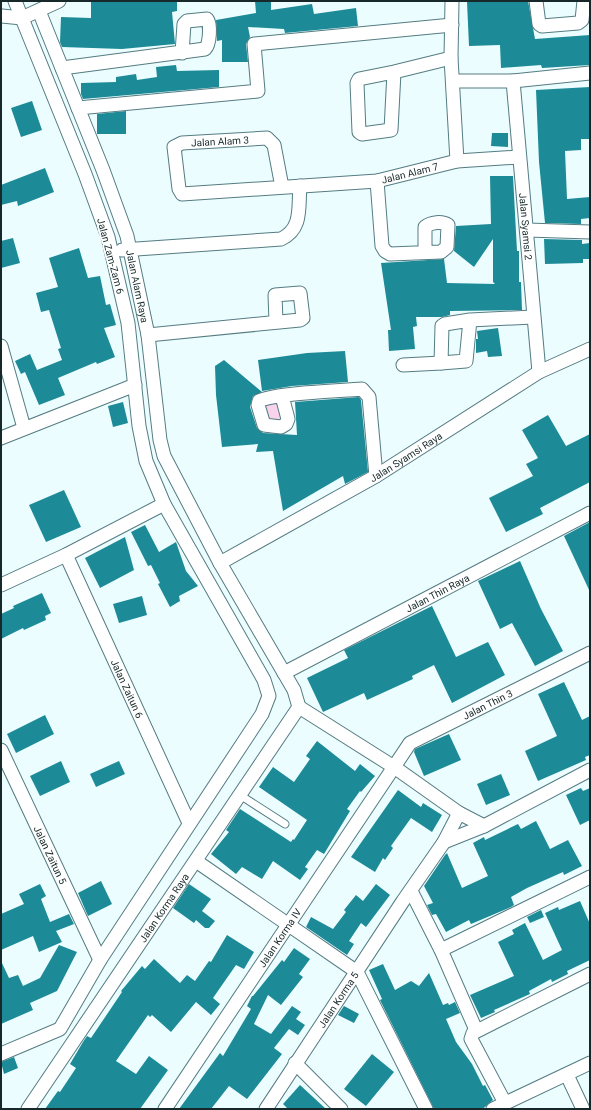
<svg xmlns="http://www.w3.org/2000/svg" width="591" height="1110" font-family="Roboto,sans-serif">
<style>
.green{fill:#f9d3ec}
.building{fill:#1c8b97}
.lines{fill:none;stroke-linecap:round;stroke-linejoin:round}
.lane-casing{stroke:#547c82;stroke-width:9}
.street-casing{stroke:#547c82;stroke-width:15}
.lane{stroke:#fff;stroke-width:7}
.street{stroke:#fff;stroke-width:13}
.labels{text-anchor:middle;stroke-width:3.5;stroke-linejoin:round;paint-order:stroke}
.street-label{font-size:10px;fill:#17282a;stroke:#fff}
</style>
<rect width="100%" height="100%" fill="#ecfdff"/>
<path class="green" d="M279 399 286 424 264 425 259 401Z"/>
<g class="building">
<path d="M91 1H177V11L172 12 175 44 122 49 62 47 60 42 61 17 91 18Z"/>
<path d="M255 1H271V10L312 4 314 14 356 8 358 26 285 33 284 29 248 27 250 37 246 44 248 62H222V40L217 41 216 20 256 13Z"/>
<path d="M528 1 535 39 590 35V65L542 68 541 65 501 68 500 45 469 46 467 2Z"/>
<path d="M176 65 177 71 219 70V87L83 99 81 94V83L116 82V77L136 74 137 80 157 77 156 67Z"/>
<path d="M590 87V139H581V150L565 151 567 199 590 197V218L581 219V224L545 223 539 162 536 90Z"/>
<path d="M32 101 42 130 21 137 11 108Z"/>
<path d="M126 111V134H97V114Z"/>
<path d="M492 133H508V147L491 146Z"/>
<path d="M45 168 54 192 18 206 17 201 1 205V185Z"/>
<path d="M490 176H513L517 251H519V282H521L522 310 450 311V315L442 317H416L417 326 413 327 415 349 389 351 388 330H391L381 263 444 259 447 283 495 284 493 282V239L474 267 454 251 456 226 491 224Z"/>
<path d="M13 238 20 263 1 268V241Z"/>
<path d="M544 239 582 240V244L590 243V259H583V263L545 264Z"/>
<path d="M79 248 88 278 100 276 106 305 110 304 116 325 104 328 115 357 97 364 96 362 58 378 65 395 39 405 25 372 21 374 15 361 30 354 37 370 62 360 58 349 61 348 49 310 41 312 36 293 58 287 49 258Z"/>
<path d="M498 328 502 356 488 357 487 351 476 353V339H478L477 331Z"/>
<path d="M345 351 348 382 292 386 262 391 258 360 307 353Z"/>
<path d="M224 360 262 392 253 396 250 407 257 428 263 433 297 435 295 402 359 397 361 400 368 472 345 484 343 476 283 511 273 451 256 452 258 444 222 447 216 395 215 366Z"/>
<path d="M123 402 128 423 113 427 108 406Z"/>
<path d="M548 415 566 446 590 434V482L540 508 543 514 506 532 489 498 533 476 526 464 538 458 522 430Z"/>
<path d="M64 490 81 527 46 542 29 505Z"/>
<path d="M590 522V592L564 536Z"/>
<path d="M145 525 159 552 176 542 186 571 198 586 179 596 180 601 170 607 158 584 160 583 151 565 148 566 131 532Z"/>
<path d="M125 537 134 570 100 588 85 558Z"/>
<path d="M520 561 541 609 563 651 535 666 512 623 500 629 478 581Z"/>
<path d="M42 593 51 613 45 616 46 620 24 630 23 628 1 639V614L14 608 13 606Z"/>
<path d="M142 596 147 615 119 623 113 604Z"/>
<path d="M432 606 456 657 488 642 505 675 452 703 434 665 412 676 413 679 367 700 364 693 323 712 307 678 348 658 344 650Z"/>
<path d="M564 682 582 720 590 716V755L585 757 586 760 538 781 525 751 557 736 538 694Z"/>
<path d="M45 715 54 734 16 753 7 734Z"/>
<path d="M449 734 461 760 424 776 414 752 415 749Z"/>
<path d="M317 741 355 771 360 764 375 776 361 792 360 791 347 809 350 811 324 854 317 850 305 867 308 869 300 880 273 861 262 879 242 867 236 874 211 854 229 832 226 830 240 809 291 842 293 839 294 840 307 820 259 787 273 767 294 782 310 759 306 756Z"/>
<path d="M61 761 70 782 40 796 30 776Z"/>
<path d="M119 761 125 774 96 787 90 774Z"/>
<path d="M501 774 510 795 486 805 477 784Z"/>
<path d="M581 788 583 791 590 788V820L580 825 566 795Z"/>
<path d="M398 790 421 807 423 803 442 815 432 832 411 818 391 846 393 848 385 860 383 858 375 872 351 857Z"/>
<path d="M536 821 550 849 568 840 582 866 564 875 563 872 527 888 511 897 514 905 511 907 471 924 469 920 446 932 436 914 432 915 427 905 433 903 424 886 445 855 447 853 462 888 488 876 473 843 484 837 485 840 518 824 521 829Z"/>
<path d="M101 881 112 904 88 916 78 893Z"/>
<path d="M40 884 46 896 41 899 50 922 69 914 74 924 56 931 62 942 39 952 33 936 1 950V914L24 904 19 894Z"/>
<path d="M189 884 211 899 202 911 215 921 209 928H205L196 920 194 923 173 908Z"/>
<path d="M376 884 390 895 366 927 361 923 349 941 354 944 347 955 306 927 311 917 333 929 346 912 344 910 356 895 363 901Z"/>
<path d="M580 901 590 924V960L567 971 568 974 552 982 551 979 529 991 530 994 494 1010 495 1012 481 1018 470 995 514 976 498 942 514 934 512 930 525 923 543 960 562 950 545 913 558 907 559 910Z"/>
<path d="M541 910 544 917 530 923 527 917Z"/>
<path d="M227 935 254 952 244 969 236 965 213 998 220 1004 211 1015 196 1002 171 1032 152 1015 150 1017 148 1015 116 1061 136 1074 149 1056 168 1070 140 1109H45L58 1091 60 1092 76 1068 70 1064 83 1042 87 1036 91 1038 122 992 121 991 142 966 145 969 154 959 180 983 187 975 195 981 209 961 211 962Z"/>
<path d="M59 945 77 952 57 991 30 1003 33 1010 1 1024V961L9 978 18 975 23 986 40 978Z"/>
<path d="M294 948 310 959 299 974 303 977 281 1005 268 995 254 1024 271 1034 292 1006 301 1012 296 1019 305 1025 298 1035 289 1029 274 1048 282 1054 247 1099 229 1086 211 1109H179L220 1053 223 1056 251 1009 247 1006 252 996H253L282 960 284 962Z"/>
<path d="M383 964 395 990 411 981 419 986 429 973 443 1005 448 1003 449 1005 455 1002 460 1013 446 1019 456 1042 472 1064 483 1086 485 1085 493 1100 485 1107 482 1109H434L380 1000 382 999 369 970Z"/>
<path d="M344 1006 359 1014 354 1023 338 1015Z"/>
<path d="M372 1054 394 1072 366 1106 344 1089Z"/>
<path d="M14 1057 18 1068 4 1074 1 1062Z"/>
<path d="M300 1085 326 1109H288L283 1104Z"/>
</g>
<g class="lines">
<defs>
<path id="lane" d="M240 795 285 824"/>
<g id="street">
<path d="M452 1 451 58 457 161"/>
<path d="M536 1 539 24 542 26 578 23 582 20 584 1"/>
<path id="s1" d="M39 11 103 170 127 236 148 335 160 440 164 456 220 563 294 690 299 707"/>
<path d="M2 16 22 18 59 1"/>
<path d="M62 68 205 49C210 44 211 24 207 19L187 21 184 24 182 53"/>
<path d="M394 72 391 130 362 134 359 132 357 83 359 79 394 72 451 58"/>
<path d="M453 81H513L590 73"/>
<path id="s2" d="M513 81 539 372"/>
<path d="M78 108 258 91 254 44 452 25"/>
<path d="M377 181 382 246 385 251 390 254 441 252 447 247 448 225C442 221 431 222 425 227V253"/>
<path id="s3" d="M282 187 274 145 267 138 182 143 174 147 179 189 182 194 377 181 457 161 519 157"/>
<path d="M527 230 590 232"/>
<path d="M122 250 281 239C303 229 298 207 300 186"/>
<path d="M470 320 466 361 441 363 442 326 445 324 470 320 533 317"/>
<path d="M148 335 300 320 303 318 300 293 275 295 276 322"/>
<path d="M1 346 24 428"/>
<path d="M403 365 441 363"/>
<path d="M282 396 288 419 286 424 281 427 264 425 258 405 259 401C273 393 342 391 362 389L369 397 376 476"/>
<path d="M1 438 135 385"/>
<path id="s4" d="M66 555 189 823"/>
<path id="s5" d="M220 563 376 476 539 372 590 349"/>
<path d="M1 585 66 555 164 504"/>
<path id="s6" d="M284 673 590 513"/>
<path d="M299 707 394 767 459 813 484 826"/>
<path id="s7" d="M1 750 100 960"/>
<path d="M444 842 484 826 590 770"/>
<path d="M196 861 357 972 426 1109"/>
<path d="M411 891 441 950 476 1030"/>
<path d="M441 950 590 877"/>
<path d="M1 1054 60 1029 100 960 262 714 269 696 264 680 164 504 146 461 139 426 128 323 108 237 85 174 15 1"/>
<path d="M295 1063 341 1109"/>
<path d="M567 1075 583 1109"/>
<path d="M505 1103 471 1039 473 1033 590 974"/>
<path id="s8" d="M28 1109 299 707"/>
<path id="s9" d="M165 1109 410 743 590 653"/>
<path id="s10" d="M266 1109 403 901 444 842 459 813"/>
<path d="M493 1109 590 1063"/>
</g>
</defs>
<use href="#lane" class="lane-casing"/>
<use href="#street" class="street-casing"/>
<use href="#lane" class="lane"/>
<use href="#street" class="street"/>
</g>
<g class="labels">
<g class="street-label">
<text transform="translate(220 141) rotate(-3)" y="4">Jalan Alam 3</text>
<text dy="4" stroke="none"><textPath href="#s3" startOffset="424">Jalan Alam 7</textPath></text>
<text dy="4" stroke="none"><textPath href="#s2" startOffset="146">Jalan Syamsi 2</textPath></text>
<text transform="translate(111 256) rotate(75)" y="4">Jalan Zam-Zam 6</text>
<text dy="4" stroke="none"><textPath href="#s1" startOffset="293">Jalan Alam Raya</textPath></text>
<text dy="4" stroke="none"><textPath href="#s5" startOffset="214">Jalan Syamsi Raya</textPath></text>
<text dy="4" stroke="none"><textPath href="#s6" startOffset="173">Jalan Thin Raya</textPath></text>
<text dy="4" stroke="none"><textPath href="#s4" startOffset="147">Jalan Zaitun 6</textPath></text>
<text dy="4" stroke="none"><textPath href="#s9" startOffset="527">Jalan Thin 3</textPath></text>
<text dy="4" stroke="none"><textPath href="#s7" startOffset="116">Jalan Zaitun 5</textPath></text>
<text dy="4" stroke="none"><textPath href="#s8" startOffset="243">Jalan Korma Raya</textPath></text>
<text dy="4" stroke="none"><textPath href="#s9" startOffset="206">Jalan Korma IV</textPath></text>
<text dy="4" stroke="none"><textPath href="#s10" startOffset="131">Jalan Korma 5</textPath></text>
</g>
</g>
<rect width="591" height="1110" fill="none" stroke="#17282a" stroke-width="4"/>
</svg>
